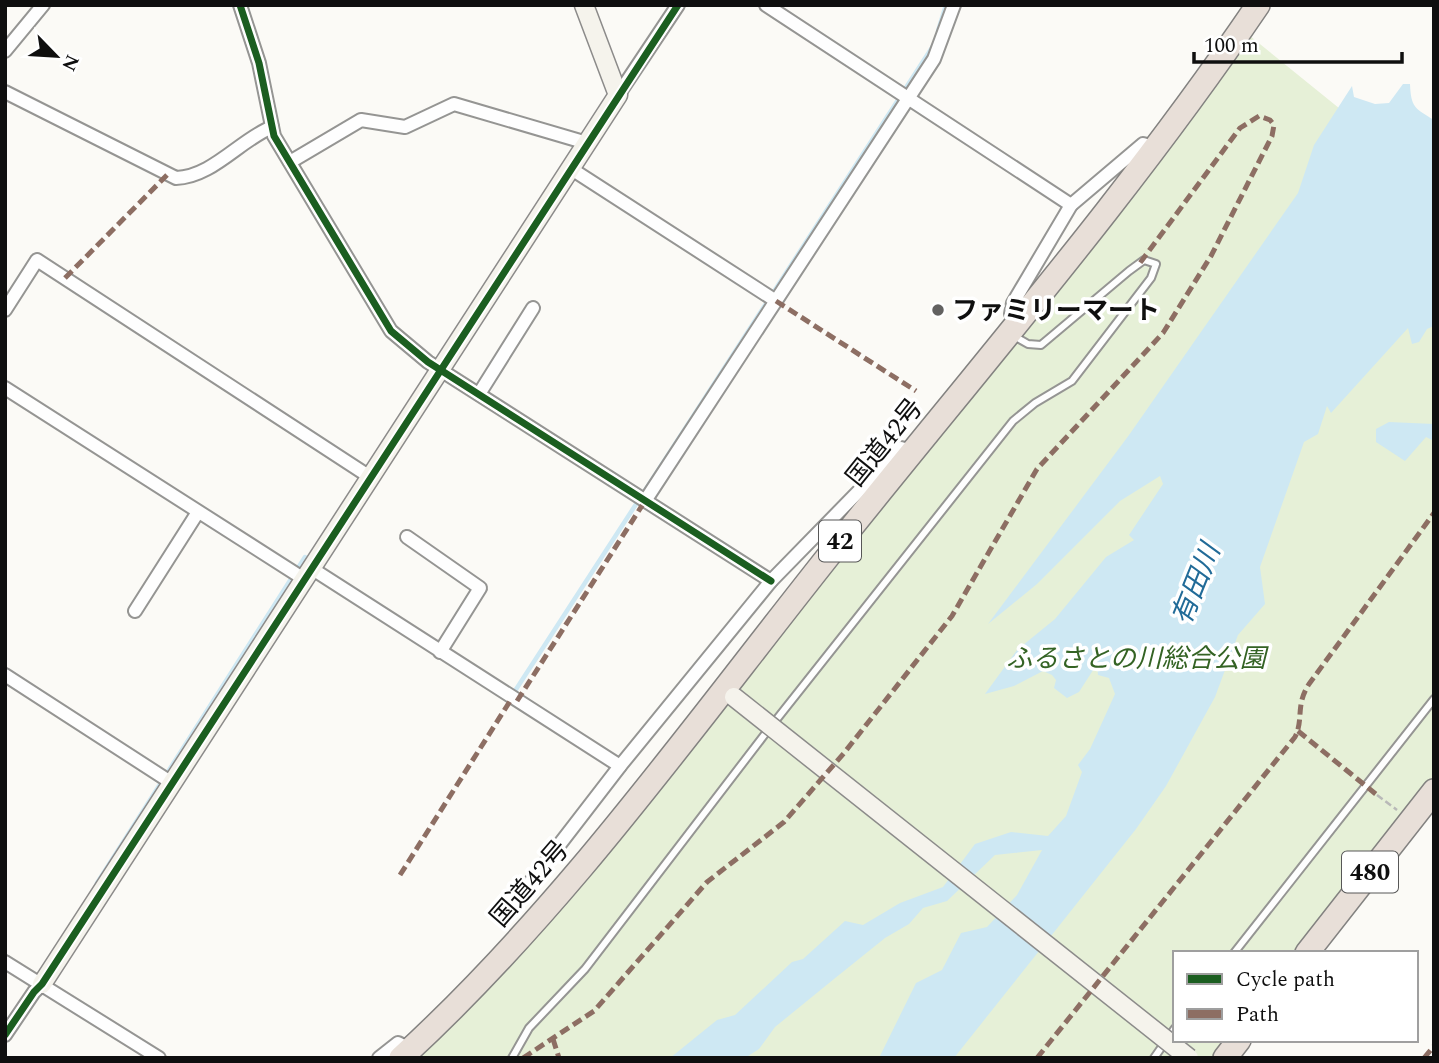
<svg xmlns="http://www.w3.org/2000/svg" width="1439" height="1063" font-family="Spectral,'Noto Sans JP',serif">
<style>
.green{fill:#e6f0d7}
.water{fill:#cee8f3}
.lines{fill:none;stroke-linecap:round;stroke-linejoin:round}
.stream{stroke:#cee8f3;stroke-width:4.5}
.lane-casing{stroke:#959593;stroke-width:10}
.street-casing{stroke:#959593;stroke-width:16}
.secondary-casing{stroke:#8c8b8a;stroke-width:21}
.highway-casing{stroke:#838280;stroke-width:26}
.path{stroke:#b9b9b8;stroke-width:2.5;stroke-dasharray:7 3.5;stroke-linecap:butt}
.lane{stroke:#fefefe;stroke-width:6}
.street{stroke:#fefefe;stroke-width:12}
.secondary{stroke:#f5f3ec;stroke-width:18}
.highway{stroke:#e8dfd8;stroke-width:23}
.secondary-bridge-casing{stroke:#8c8b8a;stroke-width:21;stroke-linecap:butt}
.secondary-bridge{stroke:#f5f3ec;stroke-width:18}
.quiet{stroke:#8d6e63;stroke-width:5;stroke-dasharray:10 5;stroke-linecap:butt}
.cycleway-casing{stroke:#fff;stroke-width:11}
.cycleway{stroke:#1b5e20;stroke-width:7}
.poi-dot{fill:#626160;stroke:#fff;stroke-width:2.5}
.labels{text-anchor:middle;stroke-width:7;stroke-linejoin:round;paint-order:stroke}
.shield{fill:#fff;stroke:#575757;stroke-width:2}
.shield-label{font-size:24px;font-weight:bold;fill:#0f0f0f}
.poi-label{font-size:26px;font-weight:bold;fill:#0f0f0f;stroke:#fff;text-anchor:start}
.street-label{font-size:26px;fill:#0f0f0f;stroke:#fff}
.park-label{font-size:26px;font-style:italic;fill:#346324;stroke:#fff}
.water-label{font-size:28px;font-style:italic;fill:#216b98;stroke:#fff}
</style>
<rect width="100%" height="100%" fill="#fbfaf6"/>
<path class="green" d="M1245 32 1434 185V780L1296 953H1175V1040H1225L1212 1058H406L448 1019Z"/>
<g class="water">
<path d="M1403 84H1410C1411 108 1415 108 1434 120V326L1427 329 1419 342 1412 344 1408 328 1331 413 1327 406 1318 434 1304 442 1260 567 1265 604 1238 635 1215 697 1166 786 1136 829 954 1058H879L916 983 942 970 961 933 987 927 1017 895 1042 850 995 855 947 901 923 908 909 924 885 938 834 979 775 1027 759 1049 745 1058H670L717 1020 735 1015 792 962 803 959 845 921 863 925 900 903 943 887 975 844 1011 832 1048 836 1066 816 1082 772 1078 765 1090 749 1115 694 1109 678 1098 675 1097 664 1079 692 1067 698 1054 688 1056 680 1052 675 1043 671 1014 686 985 694 1017 650 1055 619 1106 557 1134 540 1129 535 1163 484 1160 476 1120 501 1037 584 988 624 1129 435 1298 193 1314 145 1352 86 1354 97 1375 104 1389 103Z"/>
<path d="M1389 422 1434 424V441L1426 437 1405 461 1376 442V429Z"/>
</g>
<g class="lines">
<g class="stream">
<path d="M938 31 946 5"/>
<path d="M513 694 933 46"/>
<path d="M97 883 305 557 310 561"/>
</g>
<defs>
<g id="lane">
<path d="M1234 953 1434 699"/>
<path d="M512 1058 529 1028 585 969 765 734 1013 421 1035 403 1072 381 1151 278 1156 264 1144 260 1129 271 1041 345 1028 344 1014 336"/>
<path d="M1154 1058 1175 1028"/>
</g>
<g id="street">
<path d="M240 5 259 63 274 136 391 331 428 362 771 581"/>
<path d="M766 5 1071 205"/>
<path d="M5 51 43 5"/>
<path d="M5 92 176 178C212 177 240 140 272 127"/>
<path d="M618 95 678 5"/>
<path d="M290 162 361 120 405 127 454 104 587 143"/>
<path d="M570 168 776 301"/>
<path d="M5 310 37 260 370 477"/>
<path d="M1017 322 1011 314 1013 303 1071 205 1143 144 1155 147"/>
<path d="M5 388 304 579"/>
<path d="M479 394 533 308"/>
<path d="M645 501 934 59 954 5"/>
<path d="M407 537 480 588 440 652"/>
<path d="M311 568 620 766"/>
<path d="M135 611 198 512"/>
<path d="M5 675 172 783"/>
<path d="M526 888 620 766 771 581 901 448 913 451"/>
<path d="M5 962 159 1058"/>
<path d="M5 1035 34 992 42 984"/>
<path d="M379 1058 398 1043 410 1049"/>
</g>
<path id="secondary" d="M42 984 618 95 584 5"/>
<g id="highway">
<path d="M1307 953 1434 791"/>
<path d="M401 1058C565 908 696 722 834 549 977 370 1129 195 1258 5"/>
<path d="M1225 1058 1239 1040"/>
</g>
</defs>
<use href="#lane" class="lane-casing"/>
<use href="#street" class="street-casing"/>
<use href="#secondary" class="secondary-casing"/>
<use href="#highway" class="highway-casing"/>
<path class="path" d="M1377 795 1397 810"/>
<use href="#lane" class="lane"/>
<use href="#street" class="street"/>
<use href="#secondary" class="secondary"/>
<use href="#highway" class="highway"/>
<defs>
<path id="secondary-bridge" d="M734 697 1189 1058"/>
</defs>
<use href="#secondary-bridge" class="secondary-bridge-casing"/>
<use href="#secondary-bridge" class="secondary-bridge"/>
<g class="quiet">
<path d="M65 278 167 175"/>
<path d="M776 301 916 391"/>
<path d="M517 701 645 501"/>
<path d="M1298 731 1377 795"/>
<path d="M400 875 512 698"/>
<path d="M553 1039 559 1058"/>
<path d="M523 1058 594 1011 707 882 784 822 844 753 952 616 1037 469 1163 333 1211 256 1272 136 1274 125 1270 120 1259 116 1240 128 1140 263"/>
<path d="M1037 1058 1295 737C1304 719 1295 706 1309 684L1434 513"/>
<path d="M1424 1058 1434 1046"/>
</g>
<defs>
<g id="cycleway">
<path d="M240 5 259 63 274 136 391 331 428 362 771 581"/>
<path d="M5 1035 34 992 42 984 678 5"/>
</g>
</defs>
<use href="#cycleway" class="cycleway-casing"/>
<use href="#cycleway" class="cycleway"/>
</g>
<circle class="poi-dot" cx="938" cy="310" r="7"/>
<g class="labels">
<g class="shield">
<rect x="819" y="520.5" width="42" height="41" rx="5"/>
<rect x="1342" y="851.5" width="56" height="41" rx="5"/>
</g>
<g class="shield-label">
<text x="840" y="549">42</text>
<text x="1370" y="880">480</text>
</g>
<g class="poi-label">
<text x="952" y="319">ファミリーマート</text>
</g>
<g class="street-label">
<text transform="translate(884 442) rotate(-51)" y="9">国道42号</text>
<text transform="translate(529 883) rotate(-49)" y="9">国道42号</text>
</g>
<g class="park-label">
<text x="1136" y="667">ふるさとの川総合公園</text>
</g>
<g class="water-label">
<text transform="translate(1195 584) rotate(-68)" y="10">有田川</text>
</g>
</g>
<rect width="1439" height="1063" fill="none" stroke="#0f0f0f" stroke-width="14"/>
<rect x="1173" y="951" width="245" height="91" fill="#ffffff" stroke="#9f9f9f" stroke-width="2"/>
<rect x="1187" y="974" width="35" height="10" fill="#1b5e20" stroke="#9f9f9f" stroke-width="2"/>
<text x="1236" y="986" font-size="21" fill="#0f0f0f">Cycle path</text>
<rect x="1187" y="1009" width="35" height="10" fill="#8d6e63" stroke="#9f9f9f" stroke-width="2"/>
<text x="1236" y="1021" font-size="21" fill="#0f0f0f">Path</text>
<g transform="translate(56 56) rotate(115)" stroke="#ffffff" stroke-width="5" paint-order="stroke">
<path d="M0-5L12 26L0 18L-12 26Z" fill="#0f0f0f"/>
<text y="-10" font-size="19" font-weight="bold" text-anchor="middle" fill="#0f0f0f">N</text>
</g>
<path d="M1194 52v10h208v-10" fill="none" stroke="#0f0f0f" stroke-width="3.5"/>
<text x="1204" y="52" font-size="21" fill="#0f0f0f" stroke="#ffffff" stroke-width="5" paint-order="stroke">100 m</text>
</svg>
